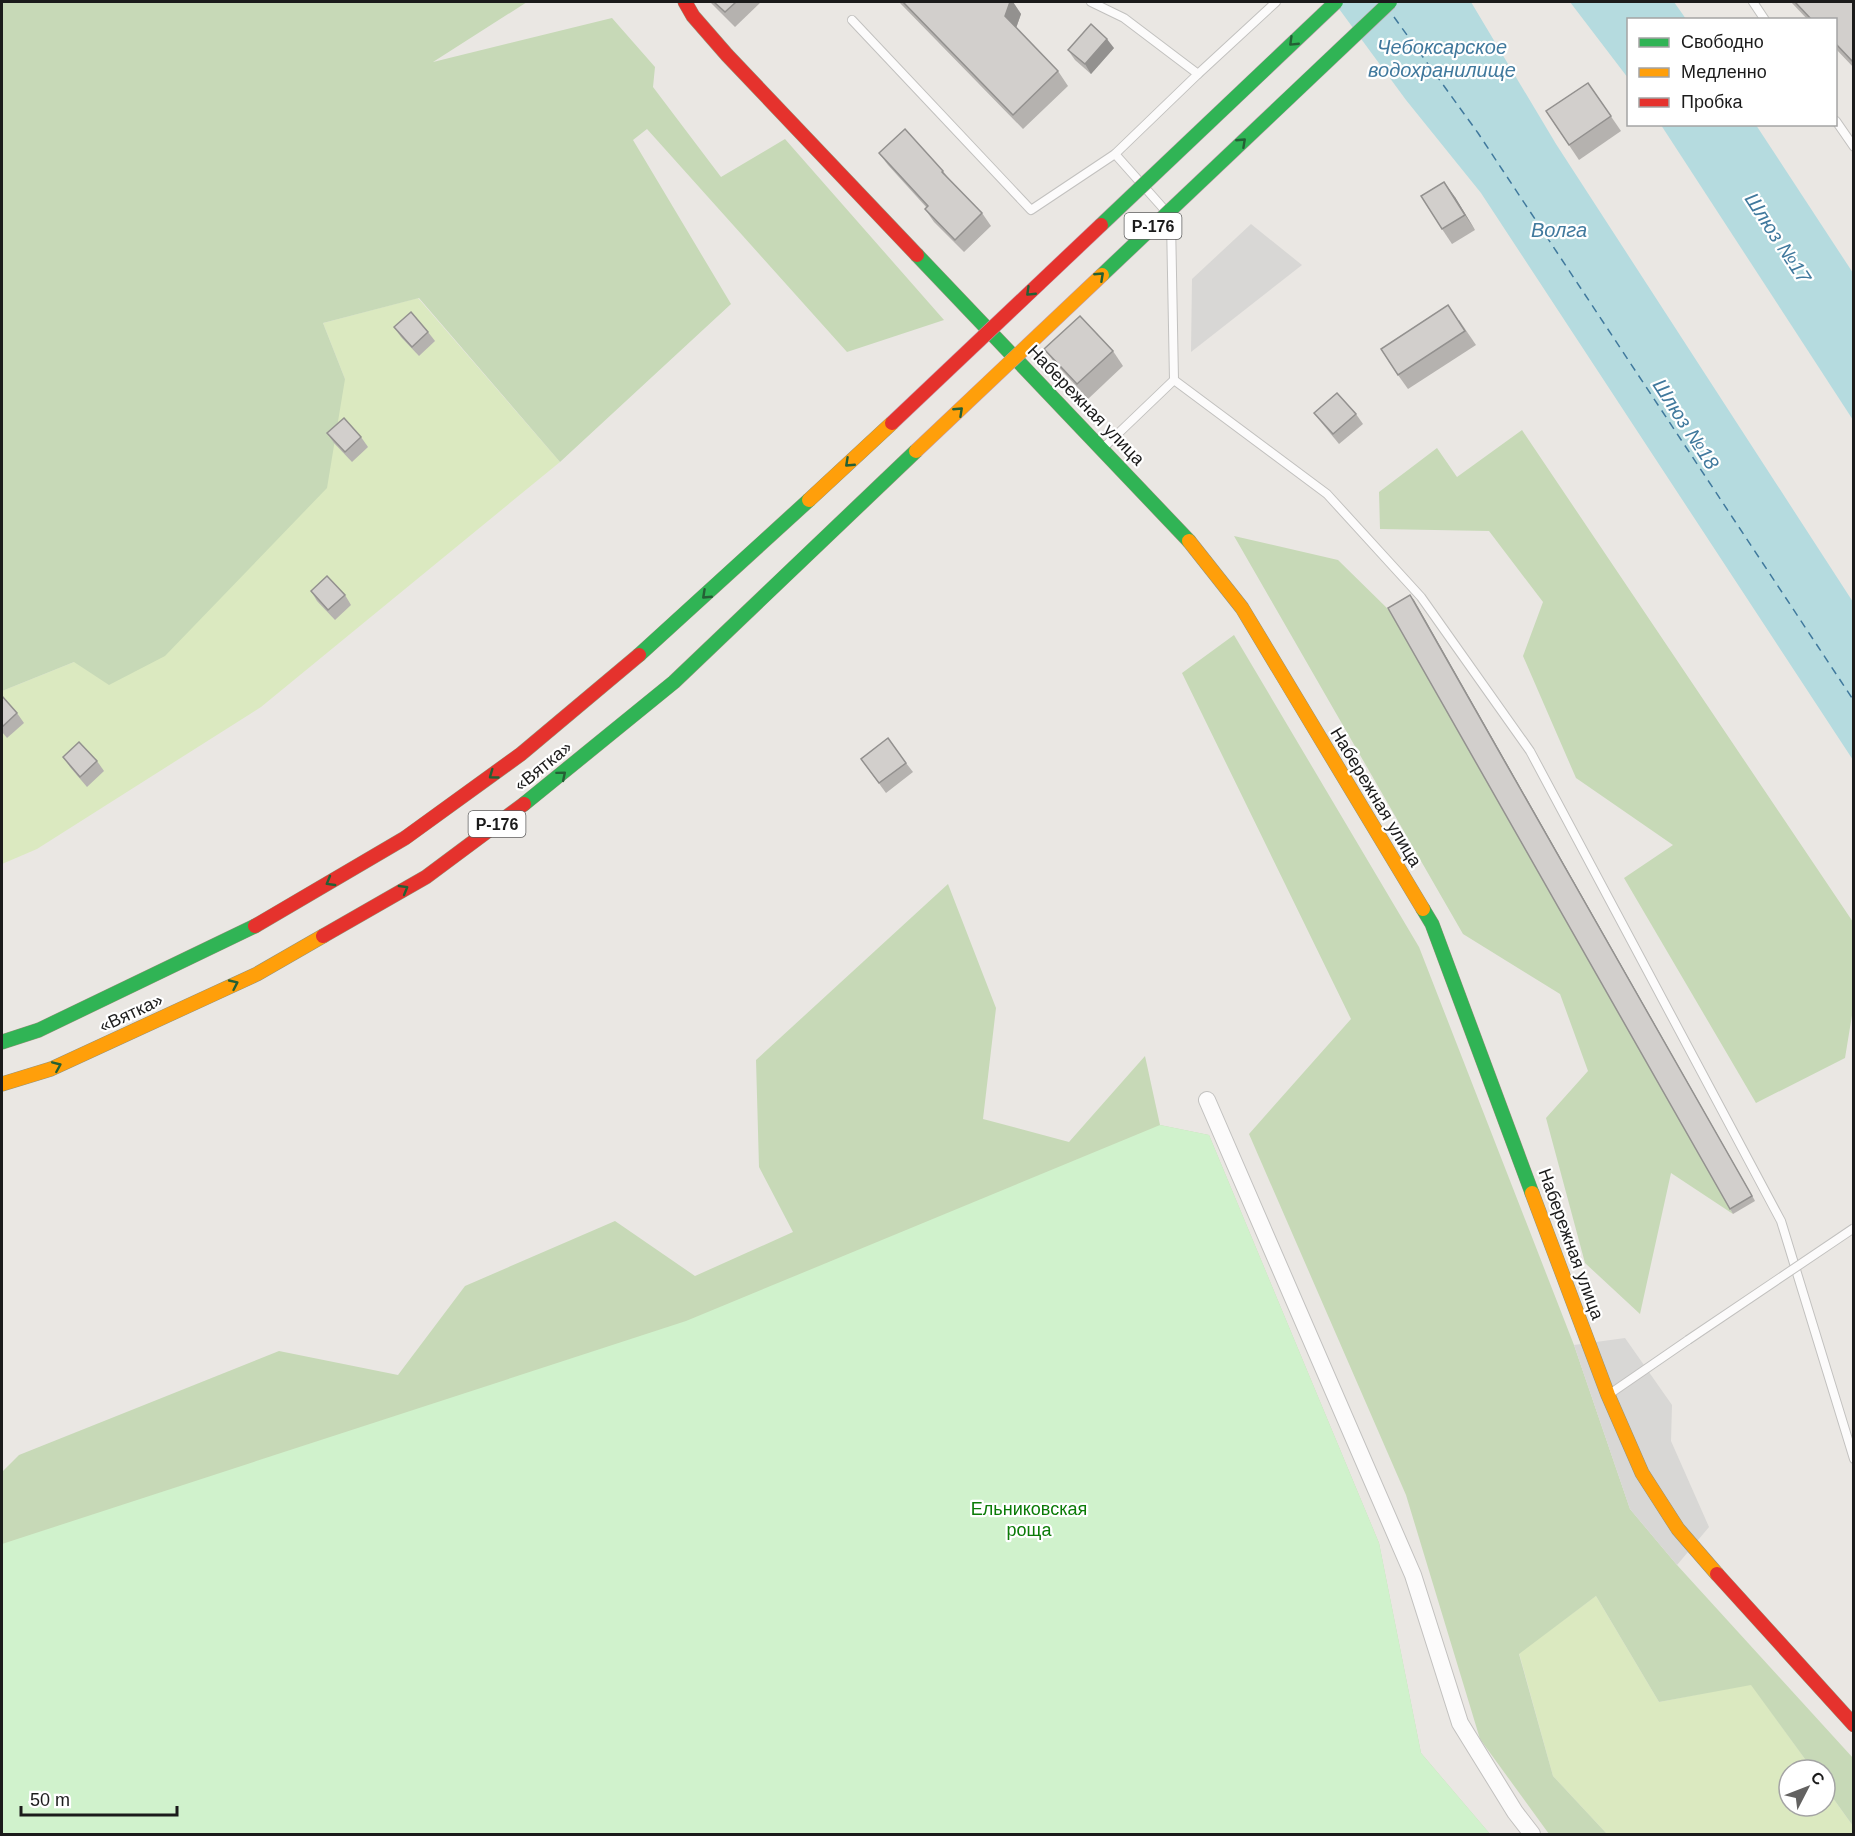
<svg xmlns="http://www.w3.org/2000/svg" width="1855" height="1836" font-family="Arial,sans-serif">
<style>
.grass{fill:#dbe9c0}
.forest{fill:#c7d9b7}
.park{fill:#d0f2cc}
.parking{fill:#d8d7d5}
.water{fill:#b5dbdf}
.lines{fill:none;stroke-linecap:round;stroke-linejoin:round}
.ferry{stroke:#40799d;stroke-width:1.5;stroke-dasharray:8 6;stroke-linecap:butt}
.lane-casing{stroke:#c2c1bf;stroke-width:10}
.street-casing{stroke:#c2c1bf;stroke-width:18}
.fast-casing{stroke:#94937b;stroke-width:15}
.slow-casing{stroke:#94937b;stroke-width:15}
.jam-casing{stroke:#94937b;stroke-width:15}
.lane{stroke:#fcfbfb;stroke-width:8}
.street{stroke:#fcfbfb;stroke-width:16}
.fast{stroke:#30b455;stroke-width:14}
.slow{stroke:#ff9f0a;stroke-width:14}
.jam{stroke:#e5322d;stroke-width:14}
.lane-bridge-casing{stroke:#c2c1bf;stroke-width:10;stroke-linecap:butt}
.fast-bridge-casing{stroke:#c09aa9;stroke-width:15;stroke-linecap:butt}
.slow-bridge-casing{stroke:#c09aa9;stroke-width:15;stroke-linecap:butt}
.jam-bridge-casing{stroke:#c09aa9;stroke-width:15;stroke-linecap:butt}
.lane-bridge{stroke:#fcfbfb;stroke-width:8}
.fast-bridge{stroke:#30b455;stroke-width:14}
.slow-bridge{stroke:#ff9f0a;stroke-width:14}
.jam-bridge{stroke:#e5322d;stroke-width:14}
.wall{fill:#b5b2af}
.shaded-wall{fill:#93918f}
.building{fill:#d2cfcc;stroke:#93918f;stroke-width:1.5}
.oneway{stroke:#246035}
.labels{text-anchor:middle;stroke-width:4.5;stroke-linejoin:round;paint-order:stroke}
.shield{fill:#fff;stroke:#5f5f5f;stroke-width:1.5}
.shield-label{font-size:16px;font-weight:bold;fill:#1b1b1b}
.street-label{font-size:18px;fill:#1b1b1b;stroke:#fff}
.park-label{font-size:18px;fill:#0b7b07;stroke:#fff}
.water-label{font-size:20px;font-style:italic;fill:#40799d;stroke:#fff}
</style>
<rect width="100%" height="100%" fill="#eae7e3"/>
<g class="grass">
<path d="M418 298 560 462 261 707 37 849 2 864V691L74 662 345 379 323 323Z"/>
<path d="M1596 1596 1659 1702 1751 1684 1813 1770H1789V1806H1825V1787L1853 1826V1834H1607L1553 1776 1519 1653Z"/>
</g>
<g class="forest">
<path d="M2 2H527L433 62 612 18 655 67 653 87 721 177 785 139 944 320 847 352 647 129 633 140 731 304 560 462 419 298 323 323 345 379 327 488 165 656 109 685 74 662 2 691Z"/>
<path d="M1522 430 1853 922 1854 1003 1845 1058 1756 1103 1624 878 1673 845 1576 778 1523 656 1543 602 1489 531 1380 529 1379 492 1437 448 1457 477Z"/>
<path d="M1234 536 1338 560 1392 613 1733 1214 1671 1173 1640 1314 1585 1263 1546 1118 1588 1071 1560 994 1463 934Z"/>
<path d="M1234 635 1419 947 1574 1345 1630 1509 1677 1565 1853 1758V1826L1825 1787V1770H1813L1751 1685 1659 1702 1596 1596 1519 1654 1553 1776 1607 1834H1549L1480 1739 1406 1495 1249 1134 1351 1019 1182 673Z"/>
<path d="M948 884 996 1008 983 1119 1069 1142 1145 1056 1160 1125 1209 1135 1379 1543 1421 1753 1490 1834H2V1472L19 1455 279 1351 398 1375 465 1286 615 1221 695 1276 793 1232 759 1167 756 1060Z"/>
</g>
<path class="park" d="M1160 1125 1209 1135 1379 1543 1421 1753 1490 1834H2V1544L686 1321Z"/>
<g class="parking">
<path d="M1251 224 1302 265 1191 352 1192 279Z"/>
<path d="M1625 1338 1672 1405 1671 1441 1709 1527 1677 1565 1630 1509 1574 1345Z"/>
</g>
<g class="water">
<path d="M1334 2H1471L1556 144 1853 602V760L1481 193 1406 100Z"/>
<path d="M1570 2H1674L1686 19 1628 20V78Z"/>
<path d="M1661 125H1756L1853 273V420Z"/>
</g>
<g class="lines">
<path class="ferry" d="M1394 17 1478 133 1854 701"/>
<defs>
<g id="lane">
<path d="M1091 2 1124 18 1198 74 1276 2"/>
<path d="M1753 2 1765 20"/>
<path d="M852 20 1031 210 1115 154 1163 208"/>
<path d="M1836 121 1854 147"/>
<path d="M1115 154 1198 74"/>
<path d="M1171 221 1174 380 1327 494 1421 597 1530 751 1781 1221 1854 1459"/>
<path d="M1103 448 1174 380"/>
<path d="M1611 1393 1688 1340"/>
</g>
<path id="street" d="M1207 1100 1413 1575 1460 1723 1515 1812 1532 1834"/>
<g id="fast">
<path d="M917 255 1189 541"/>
<path d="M639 655 809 500"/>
<path d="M524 804 674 682 916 451"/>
<path d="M1423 909 1432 924 1532 1193"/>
<path d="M2 1042 39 1030 255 926"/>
</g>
<g id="slow">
<path d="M809 500 892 423"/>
<path d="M1189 541 1242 608 1423 909"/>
<path d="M2 1084 51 1069 257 974 323 936"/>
<path d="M1532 1193 1608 1395 1642 1473 1678 1529 1717 1574"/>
</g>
<g id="jam">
<path d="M685 2 693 16 727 55 917 255"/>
<path d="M255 926 405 838 521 754 639 655"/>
<path d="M323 936 426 877 524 804"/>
<path d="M1717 1574 1854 1725"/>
</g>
</defs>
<use href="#lane" class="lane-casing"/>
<use href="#street" class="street-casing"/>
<use href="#fast" class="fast-casing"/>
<use href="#slow" class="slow-casing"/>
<use href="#jam" class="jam-casing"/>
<use href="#lane" class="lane"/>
<use href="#street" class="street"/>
<use href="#fast" class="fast"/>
<use href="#slow" class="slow"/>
<use href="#jam" class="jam"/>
<defs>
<path id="lane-bridge" d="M1688 1340 1854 1228"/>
<g id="fast-bridge">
<path d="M1101 225 1336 2"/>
<path d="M1102 275 1390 2"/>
</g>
<path id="slow-bridge" d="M916 451 1102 275"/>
<path id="jam-bridge" d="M892 423 1101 225"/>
</defs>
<use href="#lane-bridge" class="lane-bridge-casing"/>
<use href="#fast-bridge" class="fast-bridge-casing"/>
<use href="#slow-bridge" class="slow-bridge-casing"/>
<use href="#jam-bridge" class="jam-bridge-casing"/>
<use href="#lane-bridge" class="lane-bridge"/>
<use href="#fast-bridge" class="fast-bridge"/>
<use href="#slow-bridge" class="slow-bridge"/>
<use href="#jam-bridge" class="jam-bridge"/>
</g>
<g class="wall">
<path d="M710 2H761L735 27Z"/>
<path d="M899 2H1013L1021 14 1016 28 1058 71 1068 86 1023 129Z"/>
<path d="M1791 2H1854V68L1836 49V20H1808Z"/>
<path d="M1114 48 1091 74 1075 60 1068 50Z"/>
<path d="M1588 83 1621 131 1579 160 1546 111Z"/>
<path d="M879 153 943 171 949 179 982 213 991 226 964 252 934 222 925 209 927 208 888 165Z"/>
<path d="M1455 197 1475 230 1452 244 1442 229Z"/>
<path d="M1459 320 1476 345 1408 389 1398 375Z"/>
<path d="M394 327 428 332 435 341 419 356 401 337Z"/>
<path d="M1044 349 1113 351 1123 366 1088 399 1055 363Z"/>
<path d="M1314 413 1356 414 1363 424 1339 444 1321 422Z"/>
<path d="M327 433 361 437 368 447 352 462 334 443Z"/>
<path d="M311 591 345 595 351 605 335 620 317 601Z"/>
<path d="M1414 600 1755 1201 1733 1214 1730 1209Z"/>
<path d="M2 696 17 713 24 723 7 738 2 732Z"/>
<path d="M63 757 97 761 104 771 87 787 70 767Z"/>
<path d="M861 759 906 763 913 772 886 793Z"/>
</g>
<g class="shaded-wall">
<path d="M1010 2H1013L1021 14 1015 31 1005 16Z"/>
<path d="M1107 39 1114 48 1091 74 1085 64Z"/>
<path d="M1444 182 1455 197 1475 230 1465 215Z"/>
<path d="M1410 595 1414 600 1755 1201 1752 1196Z"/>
</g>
<g class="building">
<path d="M714 2H736L725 12Z"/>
<path d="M903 2H1010L1005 16 1058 71 1013 115Z"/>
<path d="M1795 2H1854V63L1836 44V20H1812Z"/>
<path d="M1091 24 1107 39 1085 64 1068 50Z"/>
<path d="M1588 83 1611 116 1569 145 1546 111Z"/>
<path d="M905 129 943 171 942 172 982 213 955 240 925 209 928 206 879 153Z"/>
<path d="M1444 182 1465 215 1442 229 1421 196Z"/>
<path d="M1448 305 1465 331 1398 375 1381 349Z"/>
<path d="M411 312 428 332 412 347 394 327Z"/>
<path d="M1080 316 1113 351 1077 384 1044 349Z"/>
<path d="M1337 393 1356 414 1333 434 1314 413Z"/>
<path d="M344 418 361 437 345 452 327 433Z"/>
<path d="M327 576 345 595 328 610 311 591Z"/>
<path d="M1410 595 1752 1196 1730 1209 1388 608Z"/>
<path d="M2 696 17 713 2 727Z"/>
<path d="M888 738 906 763 879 783 861 759Z"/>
<path d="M79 742 97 761 80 777 63 757Z"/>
</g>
<defs><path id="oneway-chevron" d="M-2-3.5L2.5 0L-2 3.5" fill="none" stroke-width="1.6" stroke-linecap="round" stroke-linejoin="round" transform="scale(1.5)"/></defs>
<g class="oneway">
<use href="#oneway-chevron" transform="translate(1293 42) rotate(136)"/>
<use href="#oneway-chevron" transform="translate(1242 142) rotate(-43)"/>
<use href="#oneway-chevron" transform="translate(1100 276) rotate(-43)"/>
<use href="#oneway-chevron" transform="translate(1030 292) rotate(136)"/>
<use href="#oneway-chevron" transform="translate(959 411) rotate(-43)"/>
<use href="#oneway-chevron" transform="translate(849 463) rotate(137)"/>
<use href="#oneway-chevron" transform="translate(706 595) rotate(137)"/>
<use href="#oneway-chevron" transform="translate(493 775) rotate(144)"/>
<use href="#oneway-chevron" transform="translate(562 775) rotate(-40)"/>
<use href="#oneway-chevron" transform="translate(330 882) rotate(150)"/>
<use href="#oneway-chevron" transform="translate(404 889) rotate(-30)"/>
<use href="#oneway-chevron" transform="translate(234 984) rotate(-25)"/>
<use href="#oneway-chevron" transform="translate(57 1066) rotate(-23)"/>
</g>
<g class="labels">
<g class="shield">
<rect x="1124.5" y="213" width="57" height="26" rx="4.5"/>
<rect x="468.5" y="811" width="57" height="26" rx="4.5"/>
</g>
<g class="shield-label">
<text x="1153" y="232">Р-176</text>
<text x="497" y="830">Р-176</text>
</g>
<g class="street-label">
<text transform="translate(1086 405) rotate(46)" y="6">Набережная улица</text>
<text transform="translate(543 766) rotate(-39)" y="6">«Вятка»</text>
<text transform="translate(1376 797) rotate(59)" y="6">Набережная улица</text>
<text transform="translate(131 1013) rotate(-25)" y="6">«Вятка»</text>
<text transform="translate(1571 1244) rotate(70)" y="6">Набережная улица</text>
</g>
<g class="park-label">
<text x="1029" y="1515">Ельниковская<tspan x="1029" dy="21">роща</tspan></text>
</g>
<g class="water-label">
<text x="1442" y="54">Чебоксарское<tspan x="1442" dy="23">водохранилище</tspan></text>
<text x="1559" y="237">Волга</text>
<text transform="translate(1778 238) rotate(57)" y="7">Шлюз №17</text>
<text transform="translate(1686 424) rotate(57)" y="7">Шлюз №18</text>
</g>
</g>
<rect width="1855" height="1836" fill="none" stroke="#1b1b1b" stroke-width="6"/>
<rect x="1627" y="18" width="210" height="108" fill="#ffffff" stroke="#a4a4a4" stroke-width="1.5"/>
<rect x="1639" y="38" width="30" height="9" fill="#30b455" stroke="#a4a4a4" stroke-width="1.5"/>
<text x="1681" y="48" font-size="18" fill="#1b1b1b">Свободно</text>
<rect x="1639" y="68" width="30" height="9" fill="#ff9f0a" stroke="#a4a4a4" stroke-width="1.5"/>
<text x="1681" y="78" font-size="18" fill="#1b1b1b">Медленно</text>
<rect x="1639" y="98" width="30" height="9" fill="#e5322d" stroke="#a4a4a4" stroke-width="1.5"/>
<text x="1681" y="108" font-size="18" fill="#1b1b1b">Пробка</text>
<g transform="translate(1807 1788) rotate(48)"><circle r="28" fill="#ffffff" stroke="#a4a4a4" stroke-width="1.5"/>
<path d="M0-4.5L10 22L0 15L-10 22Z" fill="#636261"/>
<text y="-9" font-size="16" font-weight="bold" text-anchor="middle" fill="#1b1b1b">С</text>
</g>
<path d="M21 1806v9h156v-9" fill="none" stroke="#1b1b1b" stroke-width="3"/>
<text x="30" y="1806" font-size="18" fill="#1b1b1b" stroke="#ffffff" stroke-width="4.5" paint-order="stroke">50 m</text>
</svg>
